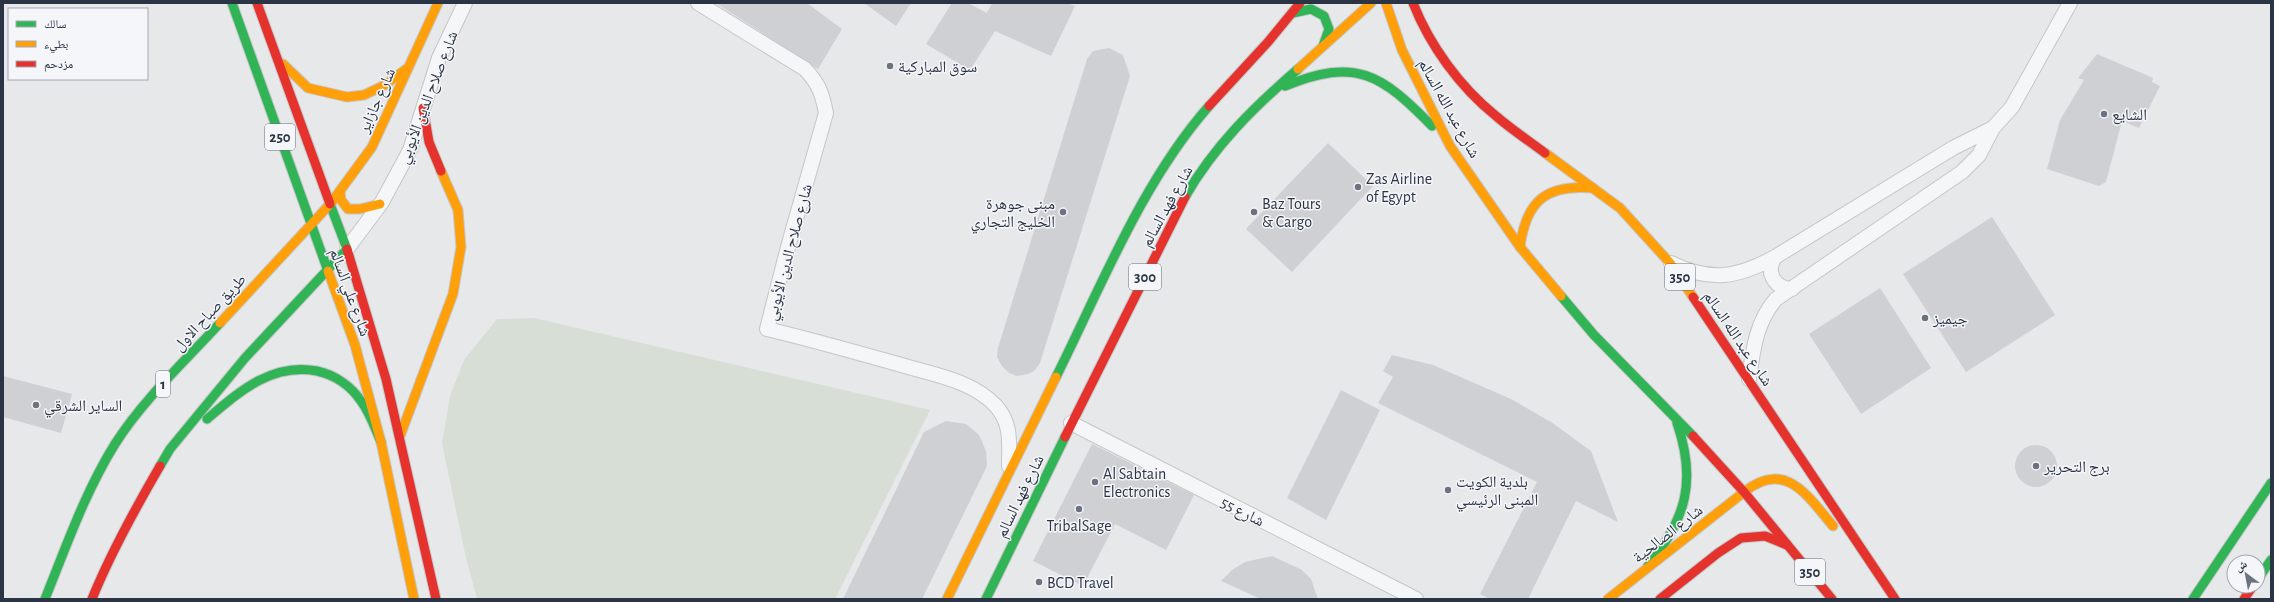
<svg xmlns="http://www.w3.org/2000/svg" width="2274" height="602" font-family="'Alegreya Sans','Noto Naskh Arabic',sans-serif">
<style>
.green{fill:#d6ded6}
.building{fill:#ced0d3}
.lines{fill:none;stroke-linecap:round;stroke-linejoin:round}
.street-casing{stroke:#c4c6c8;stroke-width:16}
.fast-casing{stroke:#c4c6c8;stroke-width:11}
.slow-casing{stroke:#c4c6c8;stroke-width:11}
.jam-casing{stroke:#c4c6c8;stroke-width:11}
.street{stroke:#f5f6f7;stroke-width:14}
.fast{stroke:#30b455;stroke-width:9}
.slow{stroke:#ff9f0a;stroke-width:9}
.jam{stroke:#e5322d;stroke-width:9}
.poi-dot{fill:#6c737f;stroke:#f4f6f9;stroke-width:1.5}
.labels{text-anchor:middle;stroke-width:3;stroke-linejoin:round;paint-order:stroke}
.shield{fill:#f4f6f9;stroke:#676e7b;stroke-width:1}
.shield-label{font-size:15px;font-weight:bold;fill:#2b3445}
.poi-label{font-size:16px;fill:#2b3445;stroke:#f4f6f9;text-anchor:start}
.street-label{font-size:16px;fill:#2b3445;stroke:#f4f6f9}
</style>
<rect width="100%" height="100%" fill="#e6e8ea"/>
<path class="green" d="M534 318 930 410 835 599H477L466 558 442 443 450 396 464 360 497 319Z"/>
<g class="building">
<path d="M716 3H807L842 29 818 69Z"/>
<path d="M864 3H911L896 26Z"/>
<path d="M952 3H968L987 13 992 3H1067L1075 6 1051 56 995 31 970 70 926 44Z"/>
<path d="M1109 48 1123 55 1130 76 1040 363 1034 371 1028 374 1017 376 1009 373 1002 366 997 357 998 348 1087 59 1093 51Z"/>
<path d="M2097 54 2153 78 2152 82 2160 86 2139 128 2122 121 2106 182 2099 186 2047 169 2060 120 2084 80 2078 78Z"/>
<path d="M1328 143 1373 186 1292 272 1246 229Z"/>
<path d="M1992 217 2055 315 1966 372 1903 274Z"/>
<path d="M1880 288 1931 368 1861 414 1809 334Z"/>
<path d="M1392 355 1433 365 1511 399 1551 422 1591 451 1618 522 1576 501 1528 599H1490L1480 594 1537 482 1378 403 1393 377 1383 371Z"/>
<path d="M3 376 72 394 61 433 3 417Z"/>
<path d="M1341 390 1380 410 1326 520 1287 498Z"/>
<path d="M946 421 966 424 979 435 986 451 987 466 922 599H843L924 432Z"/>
<path d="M1092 444 1194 495 1166 550 1115 524 1083 586 1033 561Z"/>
<circle cx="2036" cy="466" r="21"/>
<path d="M1272 556 1302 570 1311 579 1318 599H1261L1221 581 1232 570 1245 562Z"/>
</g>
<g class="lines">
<defs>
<g id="street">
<path d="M698 3 805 69C819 84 822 93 826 113L788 247 767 329C813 340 859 353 905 366 935 375 973 381 996 406 1012 424 1009 443 1009 466"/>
<path d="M347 249 382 202 410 150 439 58 465 3"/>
<path d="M1775 257C1765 272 1774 288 1792 289"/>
<path d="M1671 263C1710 282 1737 278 1775 257L1953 148 1993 128 2012 107 2070 3"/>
<path d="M1749 379C1753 350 1756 322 1776 299L1962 172 1979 155 1993 128"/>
<path d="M1071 423 1416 599"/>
</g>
<g id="fast">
<path d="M232 3 328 271"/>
<path d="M1293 13 1311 9 1324 16 1329 29 1323 46"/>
<path d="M1285 86C1356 57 1381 74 1432 126"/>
<path d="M1185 197C1214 146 1254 107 1298 69"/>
<path d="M1561 296 1594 335 1693 436"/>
<path d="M1056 377C1101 287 1142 182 1209 106"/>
<path d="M207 419C239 392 272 362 317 371 335 375 351 386 361 401 370 413 375 428 381 442"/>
<path d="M160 466 170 449 245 358 347 249 330 204"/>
<path d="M1648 566C1686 519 1697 481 1677 423"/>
<path d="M2258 579 2271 560"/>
<path d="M45 599C66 547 85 492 115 444 143 400 184 362 220 323"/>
<path d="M986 599 1065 437"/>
<path d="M2193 599 2271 483"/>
</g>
<g id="slow">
<path d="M1386 3 1402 50 1450 146 1520 247 1561 296"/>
<path d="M283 64 308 88 347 97 364 95 385 85 406 69"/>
<path d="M1298 69 1371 3"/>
<path d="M1545 153 1620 208 1670 263 1693 297"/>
<path d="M340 191 341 200 348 209H360L380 204"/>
<path d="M331 203 372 147 438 3"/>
<path d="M1520 247C1526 201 1546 184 1593 188"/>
<path d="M328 271 355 345 381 442 414 599"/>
<path d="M220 323 331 203"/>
<path d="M400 436 453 294 461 247 458 210 441 171"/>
<path d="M1744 492C1785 459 1807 495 1833 526"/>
<path d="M947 599 1056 377"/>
<path d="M1608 599 1744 492"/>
</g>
<g id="jam">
<path d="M257 3 330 204"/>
<path d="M1413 3C1430 46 1460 87 1496 116 1511 129 1529 141 1545 153"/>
<path d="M1209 106 1268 42 1300 3"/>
<path d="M423 108 429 142 441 171"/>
<path d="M347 249 386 379 436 599"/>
<path d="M1693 297 1895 599"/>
<path d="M1693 436 1744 492 1832 599"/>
<path d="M1065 437 1185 197"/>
<path d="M92 599C111 552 135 509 160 466"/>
<path d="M1660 599 1718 553 1741 538 1765 536 1787 545"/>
<path d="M2244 599 2253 586"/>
</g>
</defs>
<use href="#street" class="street-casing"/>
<use href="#fast" class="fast-casing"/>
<use href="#slow" class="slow-casing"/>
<use href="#jam" class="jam-casing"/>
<use href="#street" class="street"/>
<use href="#fast" class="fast"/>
<use href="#slow" class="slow"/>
<use href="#jam" class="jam"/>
</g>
<g class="poi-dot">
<circle cx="890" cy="66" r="4"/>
<circle cx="2104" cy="114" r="4"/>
<circle cx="1358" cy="187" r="4"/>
<circle cx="1063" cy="212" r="4"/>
<circle cx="1254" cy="212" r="4"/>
<circle cx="1925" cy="318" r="4"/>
<circle cx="36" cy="405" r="4"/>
<circle cx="2036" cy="466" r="4"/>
<circle cx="1095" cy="482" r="4"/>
<circle cx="1448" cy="490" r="4"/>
<circle cx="1079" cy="509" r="4"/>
<circle cx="1039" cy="582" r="4"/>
</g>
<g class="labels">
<g class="shield">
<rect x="265" y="124" width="30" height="26" rx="3"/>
<rect x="1129" y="264" width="32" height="26" rx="3"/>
<rect x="1665" y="264" width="30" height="26" rx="3"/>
<rect x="156" y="371" width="14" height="26" rx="3"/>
<rect x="1795" y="559" width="30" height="26" rx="3"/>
</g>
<g class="shield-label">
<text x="280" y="142">250</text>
<text x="1145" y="282">300</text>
<text x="1680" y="282">350</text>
<text x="163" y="389">1</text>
<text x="1810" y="577">350</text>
</g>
<g class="poi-label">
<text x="898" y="72">سوق المباركية</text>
<text x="2112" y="120">الشايع</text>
<text x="1366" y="184">Zas Airline<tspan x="1366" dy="18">of Egypt</tspan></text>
<text x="1055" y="209" text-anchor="end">مبنى جوهرة<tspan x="1055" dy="18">الخليج التجاري</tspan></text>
<text x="1262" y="209">Baz Tours<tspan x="1262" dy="18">&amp; Cargo</tspan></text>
<text x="1933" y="324">جيميز</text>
<text x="44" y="411">الساير الشرقي</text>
<text x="2044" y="472">برج التحرير</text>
<text x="1103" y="479">Al Sabtain<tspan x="1103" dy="18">Electronics</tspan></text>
<text x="1456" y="487">بلدية الكويت<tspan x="1456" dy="18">المبنى الرئيسي</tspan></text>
<text x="1079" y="531" text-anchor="middle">TribalSage</text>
<text x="1047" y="588">BCD Travel</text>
</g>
<g class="street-label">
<text transform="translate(427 97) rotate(-69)" y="6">شارع صلاح الدين الأيوبي</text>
<text transform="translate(376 100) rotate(-66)" y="6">شارع جازاير</text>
<text transform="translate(1450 108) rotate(61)" y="6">شارع عبد الله السالم</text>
<text transform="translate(1166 206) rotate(-61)" y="6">شارع فهد السالم</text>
<text transform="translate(788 252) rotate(-75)" y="6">شارع صلاح الدين الأيوبي</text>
<text transform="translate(351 292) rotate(70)" y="6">شارع علي السالم</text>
<text transform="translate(209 312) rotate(-47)" y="6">طريق صباح الاول</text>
<text transform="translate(1739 338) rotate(56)" y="6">شارع عبد الله السالم</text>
<text transform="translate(1019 496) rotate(-64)" y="6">شارع فهد السالم</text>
<text transform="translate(1243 511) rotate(27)" y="6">شارع 55</text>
<text transform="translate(1667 533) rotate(-38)" y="6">شارع الصالحية</text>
</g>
</g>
<rect width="2274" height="602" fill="none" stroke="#2b3445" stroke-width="8"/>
<rect x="8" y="8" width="140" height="72" fill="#f4f6f9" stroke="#a4a8b1"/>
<rect x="16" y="21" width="20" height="6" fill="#30b455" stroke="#a4a8b1"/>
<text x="44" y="28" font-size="12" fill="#2b3445">سالك</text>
<rect x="16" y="41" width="20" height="6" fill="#ff9f0a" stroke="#a4a8b1"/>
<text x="44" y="48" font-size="12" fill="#2b3445">بطيء</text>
<rect x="16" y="61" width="20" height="6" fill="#e5322d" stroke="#a4a8b1"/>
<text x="44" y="68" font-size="12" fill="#2b3445">مزدحم</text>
<g transform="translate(2246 574) rotate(328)"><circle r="19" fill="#f4f6f9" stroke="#a4a8b1"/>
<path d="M0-3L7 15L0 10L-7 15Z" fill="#6c737f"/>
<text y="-6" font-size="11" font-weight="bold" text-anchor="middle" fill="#2b3445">ش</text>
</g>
</svg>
